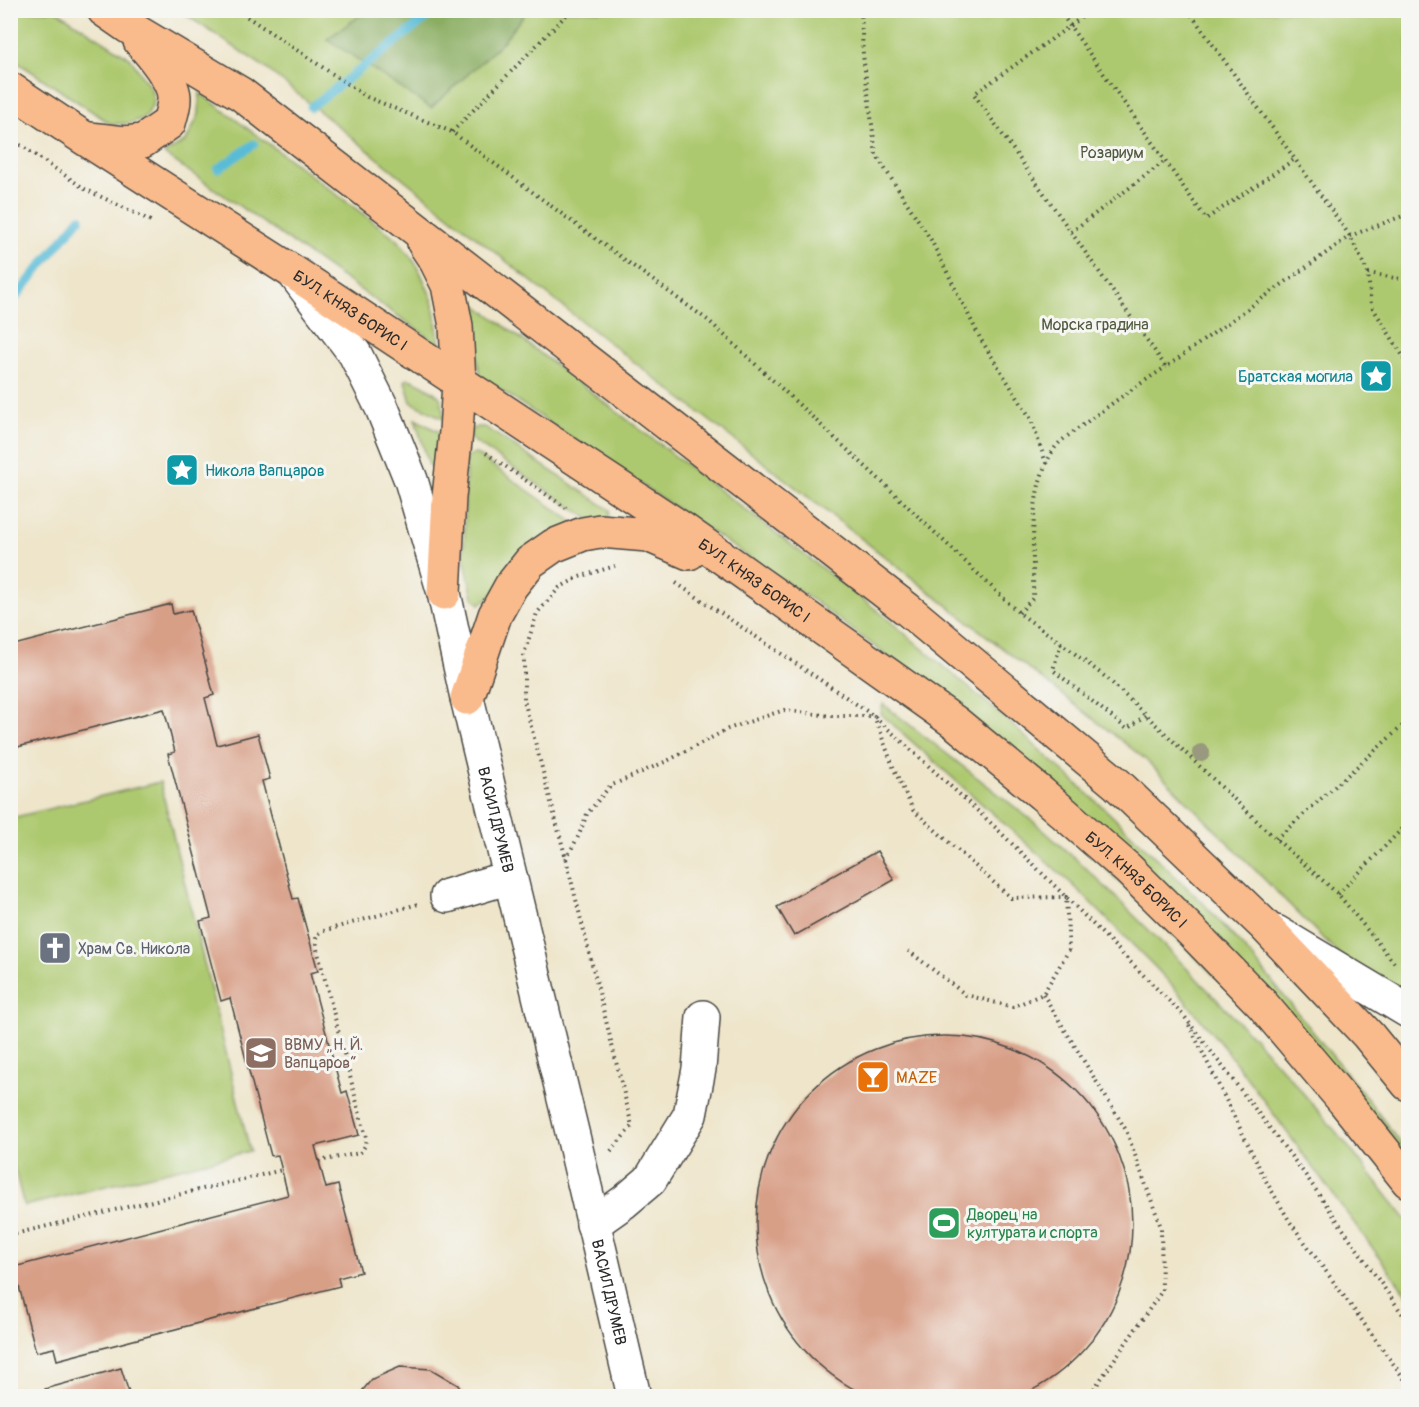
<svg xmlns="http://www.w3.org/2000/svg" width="1419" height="1407" font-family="Pangolin,sans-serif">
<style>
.green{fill:#adc970;stroke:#6c7a4e;stroke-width:1.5}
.forest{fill:#8aad62;stroke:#5a6c46;stroke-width:1.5}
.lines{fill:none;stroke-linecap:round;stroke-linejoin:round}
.stream{stroke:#58bcd7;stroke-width:9}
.building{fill:#d89f87}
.minor-casing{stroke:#484743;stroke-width:36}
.major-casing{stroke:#484743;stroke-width:36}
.path{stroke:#484743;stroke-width:4;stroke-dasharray:1.5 4.5;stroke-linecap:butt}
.minor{stroke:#fff;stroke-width:33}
.major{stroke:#fabb8c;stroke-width:33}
.tree{fill:#98997e}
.labels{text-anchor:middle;stroke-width:6;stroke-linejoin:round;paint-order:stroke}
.park-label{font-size:16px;fill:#525a40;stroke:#f6f6f2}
.street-label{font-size:16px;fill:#2b2b2b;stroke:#f6f6f2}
.culture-label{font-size:16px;fill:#0d838f;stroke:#f6f6f2;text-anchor:end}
.worship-label{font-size:16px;fill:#5b616d;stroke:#f6f6f2;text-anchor:start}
.education-label{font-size:16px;fill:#785e54;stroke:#f6f6f2;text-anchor:start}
.food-label{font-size:16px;fill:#c56008;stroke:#f6f6f2;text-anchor:start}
.leisure-label{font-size:16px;fill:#27864d;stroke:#f6f6f2;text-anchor:start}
</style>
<rect width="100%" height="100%" fill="#f6f6f2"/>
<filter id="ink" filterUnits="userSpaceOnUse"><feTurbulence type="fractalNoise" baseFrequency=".0167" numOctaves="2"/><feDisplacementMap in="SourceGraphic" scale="12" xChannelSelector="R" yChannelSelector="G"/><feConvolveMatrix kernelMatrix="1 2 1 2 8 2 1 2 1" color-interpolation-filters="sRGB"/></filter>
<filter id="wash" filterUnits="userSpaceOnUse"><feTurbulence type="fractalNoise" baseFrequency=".008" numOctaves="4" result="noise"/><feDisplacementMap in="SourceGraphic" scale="24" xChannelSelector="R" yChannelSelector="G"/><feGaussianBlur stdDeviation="1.35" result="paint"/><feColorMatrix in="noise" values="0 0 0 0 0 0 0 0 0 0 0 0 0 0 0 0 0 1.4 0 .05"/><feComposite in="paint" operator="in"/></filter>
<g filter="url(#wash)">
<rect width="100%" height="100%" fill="#eee5ca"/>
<g class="green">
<path d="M10 11H57L130 58 151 89 154 102 146 117 131 123 111 124 11 58Z"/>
<path d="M180 11H1408V1024L1145 759 562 306 263 66Z"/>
<path d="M200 93 398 240 418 267 432 299 440 345 164 154 186 141 199 114Z"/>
<path d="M469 299 878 611 1000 714 1107 811 1202 902 1253 958 1369 1101 1408 1153V1167L901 666 814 601 480 376Z"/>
<path d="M408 379C415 380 437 392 441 399 443 404 443 413 444 419L411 402 405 381Z"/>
<path d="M415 419 443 434 436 470 429 465Z"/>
<path d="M478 427H485L610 510 609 517 596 524 471 439V430Z"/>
<path d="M476 454 577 525 480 604 473 597 464 558 466 456Z"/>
<path d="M883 704 1034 822 1088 870 1170 951 1255 1039 1285 1072 1343 1140 1408 1222V1296L1230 1055 1178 992 1155 967 1073 885 881 714Z"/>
<path d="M160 782 250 1151 24 1206 10 1151 11 818Z"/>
</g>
<path class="forest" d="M366 11V10L527 11 501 44 431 108 327 39Z"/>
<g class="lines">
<g class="stream">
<path d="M311 107 437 10"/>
<path d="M218 169 254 144"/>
<path d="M10 304 80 218"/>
</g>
</g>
<g id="blocks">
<g class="building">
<path d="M171 604 173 614 191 610 214 695 205 698 217 745 258 734 270 779 262 781 293 899 298 898 318 971 310 973 342 1093 347 1091 359 1135 315 1146 326 1188 338 1185 361 1272 338 1278 340 1286 57 1360 54 1348 36 1352 14 1267 288 1195 278 1155 271 1156 230 998 221 1001 200 921 211 918 168 754 175 752 164 709 10 749V646Z"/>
<path d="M877 851 894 880 794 936 777 907Z"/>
<circle cx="944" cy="1224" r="188"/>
<path d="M400 1367 431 1369 458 1385 465 1396H358L372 1379Z"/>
<path d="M121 1368 130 1396H47L45 1389Z"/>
</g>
</g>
</g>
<g filter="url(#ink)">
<use href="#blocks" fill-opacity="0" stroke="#484743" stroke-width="1.5"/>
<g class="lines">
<defs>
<g id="minor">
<path id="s1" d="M296 276 355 354 382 408 411 480 444 593 467 698 574 1140 634 1396"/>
<path d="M447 896 510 877"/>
<path d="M1276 932 1408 1011"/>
<path d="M593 1224 624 1202 650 1180 690 1115 699 1069 703 1017"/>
</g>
<g id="major">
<path d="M104 10 127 26 241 94 907 609 1117 784 1263 924 1368 1035 1408 1084"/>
<path id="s2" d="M10 89 84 138 293 272 681 528 956 723 1042 794 1128 869 1193 933 1262 1004 1344 1101 1408 1181"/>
<path d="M89 139 125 143 143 141 169 123C171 115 174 107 174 99 175 82 151 53 140 41"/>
<path d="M424 243 436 261 448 285 456 326 459 382 456 432 449 497 444 593"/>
<path d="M467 698 495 615 511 586 530 562 553 546 583 534 600 531 648 535 689 553"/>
</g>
</defs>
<use href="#minor" class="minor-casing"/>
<use href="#major" class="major-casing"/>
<g class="path">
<path d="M237 10 367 97 452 132 578 226 709 321 880 480 1019 613 1061 643 1108 679 1276 839 1338 894 1396 965"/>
<path d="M861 10 863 55 876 155 931 240 980 338 1031 419 1046 463"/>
<path d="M1059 10 1070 26 974 94 1166 367 1350 236 1408 214"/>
<path d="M1091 10 1070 26 1206 219 1295 159"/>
<path d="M1188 10 1350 236 1368 273 1371 305 1408 364"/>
<path d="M452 132 571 10"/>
<path d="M10 138 85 189 151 221"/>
<path d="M1071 232 1165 161"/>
<path d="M1368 273 1406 280 1408 283"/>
<path d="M486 453 566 508"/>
<path d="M676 583 874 716 993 825 1066 897 1184 1016 1304 1173 1408 1322"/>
<path d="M1019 613 1033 598C1034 549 1027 491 1054 449 1060 440 1071 434 1079 428 1108 406 1136 386 1166 367"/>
<path d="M1061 643 1053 670 1127 729 1146 715"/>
<path d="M1276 839 1408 721"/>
<path d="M566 859 579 835 587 814 610 786 667 761 728 729 784 710 831 716H874L894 769 913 810 1011 898 1066 897 1069 950 1043 994 1013 1007 966 995 906 949"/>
<path d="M1338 894 1408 823"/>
<path d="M1043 994 1126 1130 1161 1227 1162 1291 1089 1396"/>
<path d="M1189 1025 1266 1181 1290 1222 1408 1384"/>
<path d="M611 1151 632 1126 566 859 524 700V654L537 613 559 588 579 577 615 566"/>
<path d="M319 1161 360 1153 365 1146 366 1138 317 949 316 936 320 932 418 904"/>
<path d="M10 1235 282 1170"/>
</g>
<use href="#minor" class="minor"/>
<use href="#major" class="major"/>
</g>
<circle class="tree" cx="1201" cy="753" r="9"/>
</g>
<defs>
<symbol id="sight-square" viewBox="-11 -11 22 22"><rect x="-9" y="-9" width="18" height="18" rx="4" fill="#0f9aa8" stroke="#f6f6f2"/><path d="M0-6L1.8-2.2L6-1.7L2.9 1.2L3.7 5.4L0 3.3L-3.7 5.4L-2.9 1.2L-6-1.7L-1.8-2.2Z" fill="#fff"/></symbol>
<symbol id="church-square" viewBox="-11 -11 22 22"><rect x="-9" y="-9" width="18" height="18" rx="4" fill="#6b7280" stroke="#f6f6f2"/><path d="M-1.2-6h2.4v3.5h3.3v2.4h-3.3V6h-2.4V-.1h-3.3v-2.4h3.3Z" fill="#fff"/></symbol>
<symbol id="university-square" viewBox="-11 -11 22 22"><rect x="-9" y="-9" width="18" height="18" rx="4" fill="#8d6e63" stroke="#f6f6f2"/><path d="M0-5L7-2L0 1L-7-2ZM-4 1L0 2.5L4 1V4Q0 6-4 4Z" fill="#fff"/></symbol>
<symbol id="bar-square" viewBox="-11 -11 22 22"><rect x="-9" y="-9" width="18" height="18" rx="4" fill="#e8710a" stroke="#f6f6f2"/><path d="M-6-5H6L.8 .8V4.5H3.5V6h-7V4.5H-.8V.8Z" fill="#fff"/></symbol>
<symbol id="stadium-square" viewBox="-11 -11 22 22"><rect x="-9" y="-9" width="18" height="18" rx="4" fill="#2e9e5b" stroke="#f6f6f2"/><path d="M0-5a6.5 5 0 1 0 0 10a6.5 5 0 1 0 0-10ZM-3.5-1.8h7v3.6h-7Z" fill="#fff"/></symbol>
</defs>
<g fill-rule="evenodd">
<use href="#sight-square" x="1357" y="357" width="38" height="38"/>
<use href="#sight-square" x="163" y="451" width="38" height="38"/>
<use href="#church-square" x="36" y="929" width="38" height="38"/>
<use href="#university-square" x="242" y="1034" width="38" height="38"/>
<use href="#bar-square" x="854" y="1058" width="38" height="38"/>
<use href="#stadium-square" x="925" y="1204" width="38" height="38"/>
</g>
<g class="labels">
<g class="park-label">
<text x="1112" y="158">Розариум</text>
<text x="1095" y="330">Морска градина</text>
</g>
<g class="street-label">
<text dy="6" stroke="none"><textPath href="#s2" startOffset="406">БУЛ. КНЯЗ БОРИС I</textPath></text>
<text dy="6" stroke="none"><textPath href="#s2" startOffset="892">БУЛ. КНЯЗ БОРИС I</textPath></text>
<text dy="6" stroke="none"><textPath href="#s1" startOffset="586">ВАСИЛ ДРУМЕВ</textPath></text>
<text dy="6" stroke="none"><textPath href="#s2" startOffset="1378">БУЛ. КНЯЗ БОРИС I</textPath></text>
<text dy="6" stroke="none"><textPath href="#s1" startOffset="1072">ВАСИЛ ДРУМЕВ</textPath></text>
</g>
<g class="culture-label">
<text x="1353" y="382">Братская могила</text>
<text x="205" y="476" text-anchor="start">Никола Вапцаров</text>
</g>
<g class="worship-label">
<text x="78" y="954">Храм Св. Никола</text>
</g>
<g class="education-label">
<text x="284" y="1050">ВВМУ „Н. Й.<tspan x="284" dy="18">Вапцаров“</tspan></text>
</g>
<g class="food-label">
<text x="896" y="1083">MAZE</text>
</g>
<g class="leisure-label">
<text x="967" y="1220">Дворец на<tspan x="967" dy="18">културата и спорта</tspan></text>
</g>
</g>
<rect width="1419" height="1407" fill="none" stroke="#f6f6f2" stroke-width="36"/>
</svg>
